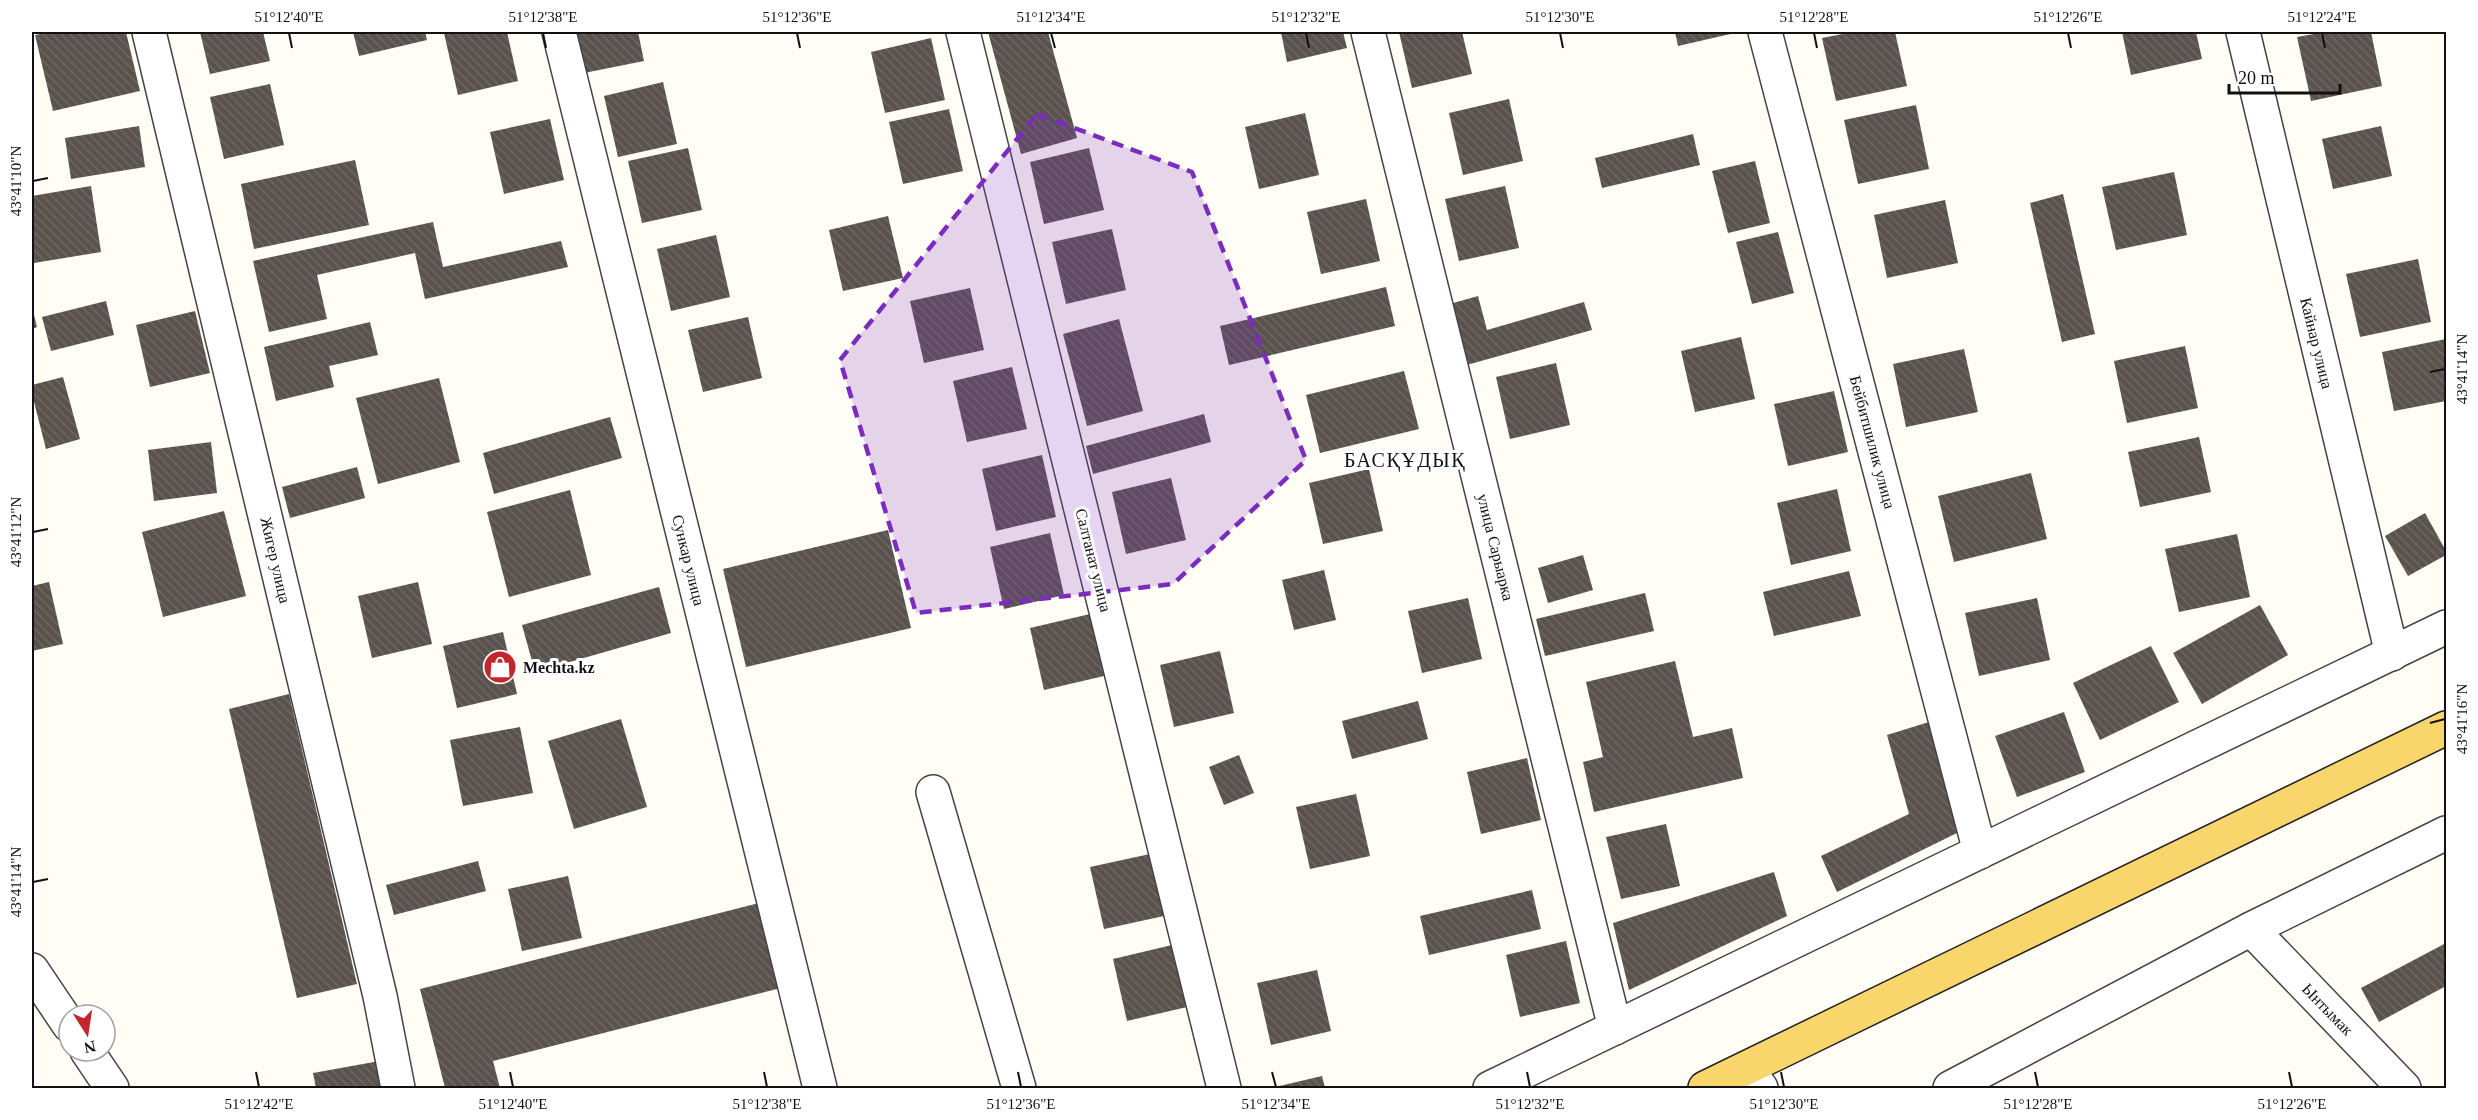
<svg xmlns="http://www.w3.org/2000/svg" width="2478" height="1120" font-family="'Times New Roman',serif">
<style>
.building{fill:url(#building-back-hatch)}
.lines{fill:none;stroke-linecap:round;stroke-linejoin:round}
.minor-casing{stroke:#444;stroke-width:36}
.major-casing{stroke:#222;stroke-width:36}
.minor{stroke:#fff;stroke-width:33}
.major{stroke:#f9d66b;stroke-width:33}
.marked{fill:#7b2cbf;fill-opacity:0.2;stroke:#7b2cbf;stroke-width:4.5;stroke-dasharray:12 8;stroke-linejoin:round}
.ticks{fill:none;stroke:#111;stroke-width:2}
.labels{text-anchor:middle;stroke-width:6;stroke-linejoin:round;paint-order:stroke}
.street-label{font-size:16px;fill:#111;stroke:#fff}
.poi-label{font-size:16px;font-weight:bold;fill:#111;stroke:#fff;text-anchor:start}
.quarter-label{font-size:20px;letter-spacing:1.5px;fill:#111;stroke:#fff}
.neatline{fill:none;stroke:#111;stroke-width:2}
.ticks-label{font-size:15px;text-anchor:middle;fill:#111}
</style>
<defs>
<pattern id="building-back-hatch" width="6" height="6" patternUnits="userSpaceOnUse" patternTransform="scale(1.5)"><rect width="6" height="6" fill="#5a524d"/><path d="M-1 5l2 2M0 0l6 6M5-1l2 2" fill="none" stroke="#6d6662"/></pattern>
</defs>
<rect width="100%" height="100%" fill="#fffdf5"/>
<g class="building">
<path d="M52 32H126L140 91 53 111 35 35Z"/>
<path d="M200 32H263L270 61 210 74Z"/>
<path d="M353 32H425L427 40 359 56Z"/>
<path d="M450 32H507L518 81 458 95 444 33Z"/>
<path d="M576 32H638L644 61 584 73Z"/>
<path d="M988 32H1048L1077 138 1021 154Z"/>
<path d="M1281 32H1343L1347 48 1287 62Z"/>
<path d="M1399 32H1462L1472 74 1412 88Z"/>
<path d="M1675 32H1739L1678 46Z"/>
<path d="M1853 32H1895L1907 86 1836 101 1822 38Z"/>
<path d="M2122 32H2196L2202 59 2131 75Z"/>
<path d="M2325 32H2371L2382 86 2311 101 2297 37Z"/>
<path d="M931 38 945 100 885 113 871 52Z"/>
<path d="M663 82 677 144 618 157 604 96Z"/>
<path d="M270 84 284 145 224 159 210 97Z"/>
<path d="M1509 99 1523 161 1463 175 1449 113Z"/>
<path d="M1916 105 1929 169 1858 184 1844 120Z"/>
<path d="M949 109 963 171 903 184 889 122Z"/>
<path d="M1305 113 1319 175 1259 189 1245 127Z"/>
<path d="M550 119 564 180 504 194 490 132Z"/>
<path d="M139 126 145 167 71 179 65 138Z"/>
<path d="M2381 126 2392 176 2333 189 2322 139Z"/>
<path d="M1693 134 1700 165 1602 188 1595 158Z"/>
<path d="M688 148 702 210 642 223 628 161Z"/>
<path d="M1089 148 1104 210 1044 224 1030 162Z"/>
<path d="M355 160 369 225 254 249 241 184Z"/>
<path d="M1755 161 1770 223 1728 233 1712 171Z"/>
<path d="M2174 172 2187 235 2116 250 2102 187Z"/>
<path d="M91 186 101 252 34 263 32 249V196Z"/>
<path d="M1505 186 1519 248 1459 261 1445 199Z"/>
<path d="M2063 194 2095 334 2062 342 2030 203Z"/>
<path d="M1366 199 1380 261 1321 274 1307 212Z"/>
<path d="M1945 200 1958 263 1887 278 1874 215Z"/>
<path d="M888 216 903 278 843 291 829 230Z"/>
<path d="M433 222 443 267 561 241 568 267 425 299 415 253 317 275 327 319 269 332 253 261Z"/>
<path d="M1112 229 1126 290 1066 304 1052 242Z"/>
<path d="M1778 232 1794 293 1752 304 1736 242Z"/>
<path d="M716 235 730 297 671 311 657 249Z"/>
<path d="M2418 259 2431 322 2360 337 2346 274Z"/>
<path d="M1386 287 1395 326 1229 365 1220 326Z"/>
<path d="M970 288 984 350 924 363 910 301Z"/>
<path d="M1478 296 1487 330 1584 302 1592 330 1463 366 1446 305Z"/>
<path d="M106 301 114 335 51 351 42 317Z"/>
<path d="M32 307 37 327 32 329Z"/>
<path d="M195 311 210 373 150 387 136 325Z"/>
<path d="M748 317 762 378 703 392 688 330Z"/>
<path d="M1119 319 1143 411 1087 426 1063 334Z"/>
<path d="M370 322 378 355 329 366 334 387 276 401 264 347Z"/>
<path d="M1741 337 1755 399 1695 412 1681 351Z"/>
<path d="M2446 339V401L2394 411 2382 352Z"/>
<path d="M2185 346 2198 408 2127 423 2114 361Z"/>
<path d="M1964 349 1978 412 1906 427 1893 364Z"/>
<path d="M1556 363 1570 425 1510 439 1496 377Z"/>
<path d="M1012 367 1027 429 967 442 953 381Z"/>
<path d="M1404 371 1419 429 1320 453 1306 395Z"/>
<path d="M63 377 80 439 46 449 32 394V385Z"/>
<path d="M439 378 460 462 378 484 356 398Z"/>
<path d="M1834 391 1848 452 1788 466 1774 404Z"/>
<path d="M1204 414 1211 442 1093 474 1086 446Z"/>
<path d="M610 417 622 458 494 494 483 453Z"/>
<path d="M2199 437 2211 492 2140 507 2128 452Z"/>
<path d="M211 442 217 493 154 501 148 450Z"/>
<path d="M1042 455 1056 517 996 531 982 469Z"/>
<path d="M357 467 365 498 290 518 282 487Z"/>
<path d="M1369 469 1383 531 1323 544 1309 483Z"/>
<path d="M2031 473 2047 539 1954 562 1938 496Z"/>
<path d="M1171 478 1186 540 1126 554 1112 492Z"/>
<path d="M1837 489 1851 551 1791 565 1777 503Z"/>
<path d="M570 490 591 575 509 597 487 512Z"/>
<path d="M224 511 246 596 163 617 142 532Z"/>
<path d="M2425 513 2446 551V555L2408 576 2385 536Z"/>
<path d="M888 530 911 628 746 667 723 569Z"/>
<path d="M1050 533 1064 595 1004 609 990 547Z"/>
<path d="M2237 534 2250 597 2179 612 2165 549Z"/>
<path d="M1583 555 1593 590 1548 603 1538 568Z"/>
<path d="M1324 570 1336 620 1294 630 1282 580Z"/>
<path d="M1849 571 1861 616 1774 636 1763 592Z"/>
<path d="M49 582 63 644 32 651V586Z"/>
<path d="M418 582 432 644 372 658 358 596Z"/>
<path d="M659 587 671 633 535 672 522 625Z"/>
<path d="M1645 593 1654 631 1545 656 1536 619Z"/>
<path d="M1468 598 1482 659 1422 673 1408 611Z"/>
<path d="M2037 598 2050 660 1979 676 1965 613Z"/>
<path d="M2260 605 2288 655 2202 704 2173 653Z"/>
<path d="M1090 614 1104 676 1044 690 1030 628Z"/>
<path d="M503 632 517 694 457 708 443 646Z"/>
<path d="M2151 646 2179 702 2100 740 2073 683Z"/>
<path d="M1220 651 1234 713 1174 727 1160 665Z"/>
<path d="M1675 661 1693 737 1732 728 1743 778 1594 812 1583 762 1603 757 1586 682Z"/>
<path d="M289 694 357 984 297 998 229 709Z"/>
<path d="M1418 701 1428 739 1352 759 1342 721Z"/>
<path d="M2064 712 2085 772 2017 797 1995 736Z"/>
<path d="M621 719 647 807 574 829 548 741Z"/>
<path d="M1929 722 1959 832 1837 892 1821 856 1909 814 1887 735Z"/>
<path d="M520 727 533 793 463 806 450 740Z"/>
<path d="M1239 755 1254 793 1224 805 1209 767Z"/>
<path d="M1527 758 1541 820 1481 834 1467 772Z"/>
<path d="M1356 794 1370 856 1310 869 1296 807Z"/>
<path d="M1666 824 1680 886 1621 899 1606 837Z"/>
<path d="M1150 854 1164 916 1104 929 1090 867Z"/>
<path d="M478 861 486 891 394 915 386 885Z"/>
<path d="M1774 872 1787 916 1629 990 1613 923Z"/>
<path d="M568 876 582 938 522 951 508 889Z"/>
<path d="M1532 890 1541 929 1429 955 1420 916Z"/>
<path d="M759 903 781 988 493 1061 500 1088H445L420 989Z"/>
<path d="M1566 941 1580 1003 1520 1017 1506 955Z"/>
<path d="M2446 943V986L2379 1022 2361 988Z"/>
<path d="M1172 945 1187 1007 1127 1021 1113 959Z"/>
<path d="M1317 970 1331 1031 1271 1045 1257 983Z"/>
<path d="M385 1060 390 1088H316L313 1073Z"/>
<path d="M1322 1076 1325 1088H1271Z"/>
</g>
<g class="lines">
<defs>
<g id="minor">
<path d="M149 32 380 996 398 1088"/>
<path d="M559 32 820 1088"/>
<path d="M963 32 1224 1088"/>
<path d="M1368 32 1615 1028"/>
<path d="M1765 32 1980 852"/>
<path d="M2243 32 2392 654"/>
<path d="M933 792 1019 1088"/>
<path d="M2251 929 2404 1088"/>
<path d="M32 970 69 1025"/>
<path d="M87 1051 112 1088"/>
<path d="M1747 1068 1761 1088"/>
<path d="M1490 1088 2446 627"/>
<path d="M1950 1088 2251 929 2446 833"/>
</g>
<path id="major" d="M1705 1088 2446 728"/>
</defs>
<use href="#minor" class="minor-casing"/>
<use href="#major" class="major-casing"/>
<use href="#minor" class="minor"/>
<use href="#major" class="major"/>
</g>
<path class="marked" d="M1037 114 1192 172 1306 460 1173 584 916 613 840 360Z"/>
<path class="ticks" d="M289 33 292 48M543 33 546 48M797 33 800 48M1051 33 1055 48M1306 33 1309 48M1560 33 1563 48M1814 33 1817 48M2068 33 2071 48M2322 33 2325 48M33 181 48 178M2430 372 2445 369M33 532 48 529M2430 723 2445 719M33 882 48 879M256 1072 259 1087M510 1072 513 1087M764 1072 767 1087M1018 1072 1021 1087M1272 1072 1276 1087M1527 1072 1530 1087M1781 1072 1784 1087M2035 1072 2038 1087M2289 1072 2292 1087"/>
<defs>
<symbol id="shop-disc" viewBox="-11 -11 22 22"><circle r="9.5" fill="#c4262e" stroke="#fff"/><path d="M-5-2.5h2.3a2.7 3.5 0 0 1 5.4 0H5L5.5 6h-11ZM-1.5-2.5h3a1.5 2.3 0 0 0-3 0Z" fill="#fff"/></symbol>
</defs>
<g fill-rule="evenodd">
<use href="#shop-disc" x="481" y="648" width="38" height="38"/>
</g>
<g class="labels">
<g class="street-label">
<text transform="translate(2317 343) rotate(76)" y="6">Кайнар улица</text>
<text transform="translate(1873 442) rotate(75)" y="6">Бейбитшилик улица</text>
<text transform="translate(1496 547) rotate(76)" y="6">улица Сарыарка</text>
<text transform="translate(276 560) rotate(77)" y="6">Жигер улица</text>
<text transform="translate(689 560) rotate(76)" y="6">Сункар улица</text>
<text transform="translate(1094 560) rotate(76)" y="6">Салтанат улица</text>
<text transform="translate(2328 1009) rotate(46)" y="6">Ынтымак</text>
</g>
<g class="poi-label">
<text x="523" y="673">Mechta.kz</text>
</g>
<g class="quarter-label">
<text x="1405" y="467">БАСҚҰДЫҚ</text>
</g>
</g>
<rect width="2478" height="1120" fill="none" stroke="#ffffff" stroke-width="66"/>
<g transform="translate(87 1033) rotate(168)"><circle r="28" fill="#ffffff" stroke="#a0a0a0" stroke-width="1.5"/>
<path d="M0-4.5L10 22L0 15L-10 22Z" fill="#c4262e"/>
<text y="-9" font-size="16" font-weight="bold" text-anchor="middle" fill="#111111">N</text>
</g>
<path d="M2229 84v9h111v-9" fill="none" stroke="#111111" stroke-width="3"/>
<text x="2238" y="84" font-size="18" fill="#111111" stroke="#ffffff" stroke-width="4.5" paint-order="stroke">20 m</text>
<rect x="33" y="33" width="2412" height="1054" class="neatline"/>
<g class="ticks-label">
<text x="289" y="22">51°12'40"E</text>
<text x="543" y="22">51°12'38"E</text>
<text x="797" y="22">51°12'36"E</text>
<text x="1051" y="22">51°12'34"E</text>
<text x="1306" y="22">51°12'32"E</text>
<text x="1560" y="22">51°12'30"E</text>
<text x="1814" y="22">51°12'28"E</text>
<text x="2068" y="22">51°12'26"E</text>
<text x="2322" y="22">51°12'24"E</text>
<text transform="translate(16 181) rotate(-90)" y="5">43°41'10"N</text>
<text transform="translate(2462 369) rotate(-90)" y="5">43°41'14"N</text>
<text transform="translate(16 532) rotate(-90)" y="5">43°41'12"N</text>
<text transform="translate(2462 719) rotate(-90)" y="5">43°41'16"N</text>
<text transform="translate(16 882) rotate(-90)" y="5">43°41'14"N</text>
<text x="259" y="1109">51°12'42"E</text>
<text x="513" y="1109">51°12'40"E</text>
<text x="767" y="1109">51°12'38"E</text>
<text x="1021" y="1109">51°12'36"E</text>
<text x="1276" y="1109">51°12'34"E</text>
<text x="1530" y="1109">51°12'32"E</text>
<text x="1784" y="1109">51°12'30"E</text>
<text x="2038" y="1109">51°12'28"E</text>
<text x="2292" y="1109">51°12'26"E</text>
</g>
</svg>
